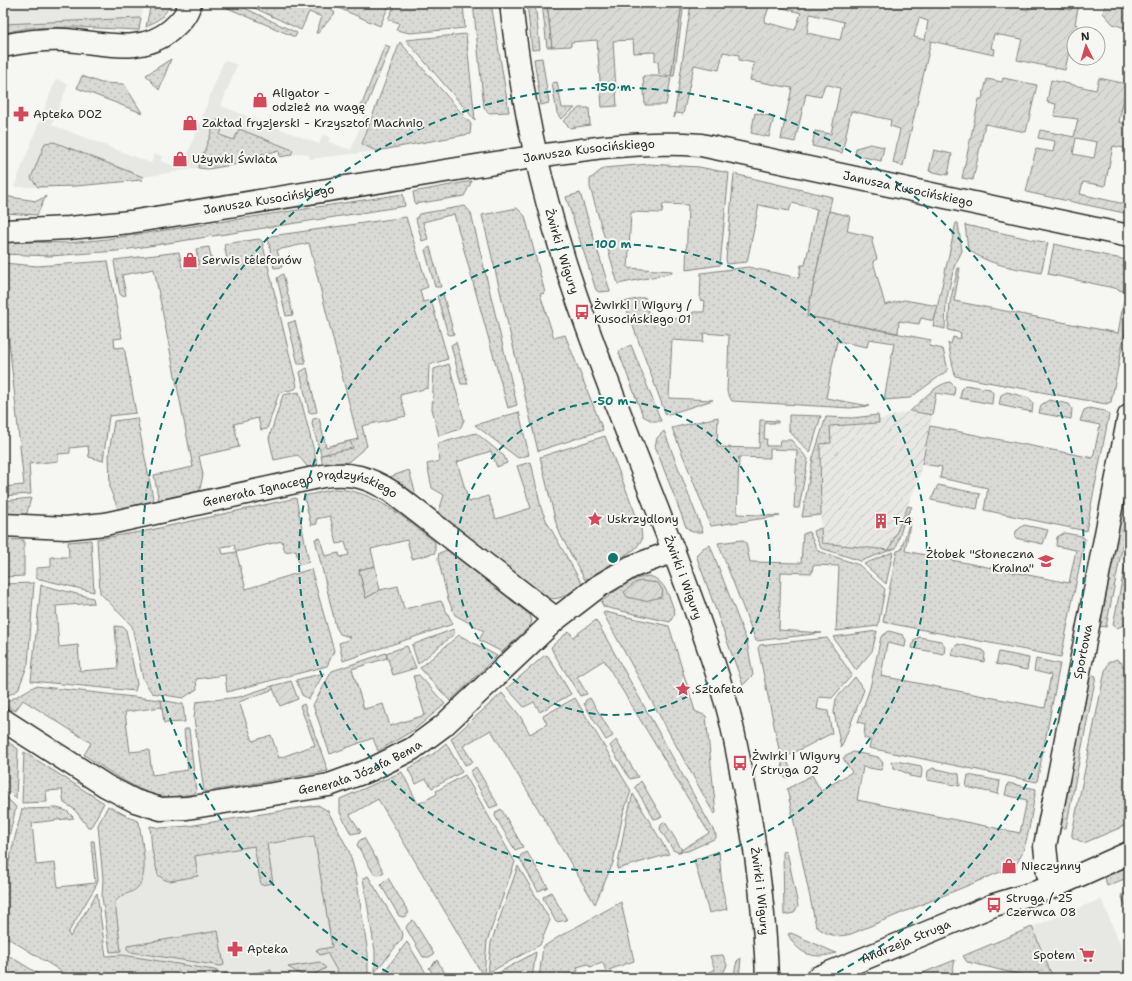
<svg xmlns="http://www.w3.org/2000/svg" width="1132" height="981" font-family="'Shantell Sans',sans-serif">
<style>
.built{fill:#e7e7e3}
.industrial{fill:url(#industrial-furrows)}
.grass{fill:url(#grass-dots);stroke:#828280;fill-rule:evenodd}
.garden{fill:url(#garden-furrows);stroke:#828280;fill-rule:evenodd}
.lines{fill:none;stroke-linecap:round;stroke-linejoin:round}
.minor-casing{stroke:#2b2b2b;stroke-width:25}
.tertiary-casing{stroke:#2b2b2b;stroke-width:25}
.minor{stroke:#f6f6f2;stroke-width:22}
.tertiary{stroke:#f6f6f2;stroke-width:22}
.ring{fill:none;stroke:#0f766e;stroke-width:2;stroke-dasharray:7 5}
.labels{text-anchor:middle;stroke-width:4;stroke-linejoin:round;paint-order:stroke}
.poi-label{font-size:12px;fill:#2b2b2b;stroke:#f6f6f2;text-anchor:start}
.street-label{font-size:12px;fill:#2b2b2b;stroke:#f6f6f2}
.centre{fill:#0f766e;stroke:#f6f6f2;stroke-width:2}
.ring-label{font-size:12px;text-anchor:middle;font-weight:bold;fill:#0f766e;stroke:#f6f6f2;stroke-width:4;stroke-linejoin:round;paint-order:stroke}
</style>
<defs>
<pattern id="industrial-furrows" width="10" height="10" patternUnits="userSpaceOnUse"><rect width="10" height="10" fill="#e7e7e3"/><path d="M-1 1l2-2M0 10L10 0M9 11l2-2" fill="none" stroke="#c6c6c3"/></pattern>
<pattern id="grass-dots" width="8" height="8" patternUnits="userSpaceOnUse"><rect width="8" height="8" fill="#d9d9d5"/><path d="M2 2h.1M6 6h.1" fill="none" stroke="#babab7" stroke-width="1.8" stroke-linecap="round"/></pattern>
<pattern id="garden-furrows" width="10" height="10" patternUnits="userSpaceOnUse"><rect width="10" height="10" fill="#d9d9d5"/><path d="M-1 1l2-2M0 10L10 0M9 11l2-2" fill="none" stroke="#babab7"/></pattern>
</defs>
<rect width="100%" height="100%" fill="#f6f6f2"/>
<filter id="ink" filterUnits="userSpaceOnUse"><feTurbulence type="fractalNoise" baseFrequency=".025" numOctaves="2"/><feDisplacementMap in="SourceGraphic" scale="8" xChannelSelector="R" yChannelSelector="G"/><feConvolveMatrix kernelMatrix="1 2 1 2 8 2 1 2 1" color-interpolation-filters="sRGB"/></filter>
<g filter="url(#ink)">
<g class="built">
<path d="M3 3H144L141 18 3 24Z"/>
<path d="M224 60 237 65 221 106 319 144 323 134 330 137 329 142 351 150 365 114 372 117 362 144 376 151 310 159 309 155 303 153 291 155 293 149 239 129 234 140 220 135 224 123 216 120 198 168 143 177 54 142 31 178 38 187H14L56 79 68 84 52 125 151 163 155 154 162 156 161 161 182 169Z"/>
<path d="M322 826 365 978H114L102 897 116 855Z"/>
<path d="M1101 899 1129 965V978H1053L1032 927Z"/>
</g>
<path class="industrial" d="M910 411 932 415 919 478 889 550 821 543 820 444 831 442 830 426 879 423V420Z"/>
<g class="grass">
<path d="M151 3H172L162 17 146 27Z"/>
<path d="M216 3H234L297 33 295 37Z"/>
<path d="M244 3H324L335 13 318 33H316L322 17 309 12 301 30Z"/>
<path d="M332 3H390L380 26 341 9Z"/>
<path d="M396 3H463L465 28 410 33 396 30 399 23 388 19Z"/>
<path d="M473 3H491L509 112 488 113 484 107Z"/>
<path d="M527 3H535L540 49 532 50Z"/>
<path d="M542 3H547L552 47H547Z"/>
<path d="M682 3H684L674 76H671Z"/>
<path d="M141 18 139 30 75 27 28 28 3 33V24Z"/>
<path d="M466 34 475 120 406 40Z"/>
<path d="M400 42 471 124 470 134 376 151 362 144Z"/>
<path d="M542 58 549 103 541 105 534 59Z"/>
<path d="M171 59 159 90 146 75Z"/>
<path d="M82 76 101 83 124 84 142 113 77 88Z"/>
<path d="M557 82 562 108H575L561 119 557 113 552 83Z"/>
<path d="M579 108H589L590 125 570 128 563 121Z"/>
<path d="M216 120 224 123 220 135 234 140 239 129 293 150 291 155 280 157 279 151 261 154 262 160 208 169 198 168Z"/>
<path d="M54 142 143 177 142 180 76 186 38 187 31 178 45 143Z"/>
<path d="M649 164 699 167 729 173 720 265 686 270 688 205 663 204 662 213 631 212 628 268 672 271V273L618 284 590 187V179L604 168Z"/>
<path d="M734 174 832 197 807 316 931 340 929 346 943 349 948 370 910 398 884 400 894 343 869 339 867 347 837 341 826 398 869 406 850 408 732 401 727 392 729 335 704 333 703 342 672 340 669 398 713 400 666 415 624 302 645 297 649 318 692 319 693 312H704L705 301 700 300 701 273 748 267 799 278 801 265H805L817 209 792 203 789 211 759 205 747 262 727 264 726 259Z"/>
<path d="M472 181 464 196 415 204 413 192Z"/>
<path d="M580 193 610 291 599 292 596 290 566 197Z"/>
<path d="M403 194 405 206 117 251 50 256 3 254V241L68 243 107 239Z"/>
<path d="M3 196 37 201 46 196 37 215 3 213Z"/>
<path d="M465 206 471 213 517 405 508 408 454 214 423 222 428 239 422 241 416 219 419 214Z"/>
<path d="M517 208 525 216 545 293 540 294 554 338 565 335 603 430 538 451 482 215Z"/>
<path d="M406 217 428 287 420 290 423 302 431 300 448 359 429 365 428 388 400 395 406 416 362 426 367 446 348 462 323 467 321 455 327 454 326 447 358 439 309 243 277 250 282 267 274 268 268 239 271 236Z"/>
<path d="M956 223H958L962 251 954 267 946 302 945 329 933 326Z"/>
<path d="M965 225 1048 243 1041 273C1016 268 989 266 968 249Z"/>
<path d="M259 239 262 241 297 386 295 389 279 393 267 429 261 430 258 418 234 424 239 447 199 456 203 475 199 493 159 502 154 475 193 467 154 269 122 275 126 295 122 296 120 294 114 262 115 260 179 252 182 267 199 264 196 249 209 247 212 262 227 259 224 244Z"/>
<path d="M1054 244 1126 260 1129 262V293L1119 290V289L1048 274Z"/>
<path d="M108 261 122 338 114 339 115 348 124 347 136 413 109 416 103 461 89 457 88 446 70 448V453L58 454V461L29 464 31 494 3 496V487L24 485 3 284V263L37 266Z"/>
<path d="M958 268H960L954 301 1118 333 1124 300 1129 301V312L1111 402 1106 404 955 376 948 343 951 344 953 337 960 339 961 333 948 330 950 302Z"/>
<path d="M631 345 661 421H652L643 416 619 353 620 350Z"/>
<path d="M449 364 464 420 460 429 439 436 432 409 434 369Z"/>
<path d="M950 382 955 387 954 396 936 393 932 415 910 411C921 402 935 384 950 382Z"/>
<path d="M965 385 990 389 993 393 992 404 960 398 962 388Z"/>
<path d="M299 392 318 467 310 470 298 455 274 460 269 438 283 395Z"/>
<path d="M1007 392 1029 398 1033 404 1032 412 999 405 1001 395Z"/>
<path d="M1049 400 1069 404 1072 409 1071 419 1039 413 1041 405Z"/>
<path d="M1089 408 1105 411 1109 415 1086 531 984 510 988 488 940 478 942 467 922 464 930 426 1093 458 1100 425 1080 421 1084 410Z"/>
<path d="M519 412 529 455 518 458 475 425Z"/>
<path d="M789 415 821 416 810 453 789 431Z"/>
<path d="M878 415 879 423 830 426 831 443 820 444 821 515 802 517 813 458 826 417 852 418Z"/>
<path d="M718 417 717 447 759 448 760 420 778 421V423H765L764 439H767L766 446H779L780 440H791L808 459 799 508H794L797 450 770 449V458L739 457 737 514 780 516 711 526 672 428Z"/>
<path d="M137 418 154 503 119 511 110 489 109 454 114 421Z"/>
<path d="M664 431 703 532H692L686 527 655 446 657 438Z"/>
<path d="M476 433 504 456 507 463 497 467 491 451 457 462 469 502 488 496 496 519 531 508 517 466 531 462 541 508 547 522 582 584C570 592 559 604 545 596L438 514 444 495 432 488 427 464 440 461 437 444Z"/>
<path d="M605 436 641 528 642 540 635 549 585 580 561 536 556 523 540 457Z"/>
<path d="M409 470 415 491 414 493 390 477Z"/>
<path d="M1129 475V514L1106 627 1099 626Z"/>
<path d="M938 485 980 494 977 509 931 500Z"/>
<path d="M335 489C375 490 405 519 435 542V553L412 559 407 540 371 549 375 566 359 570 366 598 380 590 398 586 404 609 441 601 453 624 343 661 339 643 348 640 350 637 340 634 336 627 315 539 320 538 325 556 339 553 340 557 349 555 345 542 337 544 330 516 316 519 317 524 311 525 304 496Z"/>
<path d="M31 498 26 516 3 514V501Z"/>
<path d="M296 498 309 562 299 565 296 550 285 552 282 541 236 552 246 589 311 569 334 651 327 666 227 692 225 675 196 679 197 689 183 698 152 693 143 679 132 626 100 593 97 539 146 531ZM234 545 236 552 223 554 221 547Z"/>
<path d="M908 506 912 507 905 518 896 548 861 561 821 548 813 531 821 528 822 543 889 550Z"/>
<path d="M911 518 905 551 1069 583 1076 550 1056 546 1057 537 1064 533 1082 536 1085 539 1061 657 883 622 897 551 901 550Z"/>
<path d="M1024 525 1048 530 1043 544 1015 538 1016 531Z"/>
<path d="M809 532 818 551 859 565 885 589 878 626 836 631 839 566 813 565 812 573 781 572 779 630 822 633 756 641 718 543 742 540 746 543 750 562 801 563 803 534Z"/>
<path d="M3 539 24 540V576L3 577Z"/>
<path d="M91 540 94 592 36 578V568L51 567V557H69L68 542Z"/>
<path d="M710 545 747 642 753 675 743 685 696 555 703 548Z"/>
<path d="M1129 545V623L1117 628 1113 625Z"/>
<path d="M447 550 530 615 532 621 530 626 502 652 479 640 484 631 455 615 448 599 438 559 439 553Z"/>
<path d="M893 552 886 584 864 564Z"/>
<path d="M650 576C666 581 670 599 675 613L670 622 604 607 601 602C616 591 631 577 650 576Z"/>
<path d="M34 583 28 664 18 690 3 698V584Z"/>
<path d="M41 585 93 598 94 603 56 606 59 647 78 645 80 671 118 668 115 626 123 627 126 630 137 684 135 691 31 681Z"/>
<path d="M605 612 669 626 695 711 706 716 716 813 714 814 603 613Z"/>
<path d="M596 620 716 835V838L688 851 678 852 709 833 604 660 577 677 587 694 580 696 553 652 551 647 569 631 573 637Z"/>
<path d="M454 629V634L418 664 412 645Z"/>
<path d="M877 631 872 651 856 670 833 637Z"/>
<path d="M889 631 903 635 906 640 905 647 887 643 881 676 1045 708 1051 675 1034 671 1036 659 1060 664 1037 782 869 748 871 740 864 738 865 724 858 722 870 688 881 637Z"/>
<path d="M459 635 497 656 450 701 420 668Z"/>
<path d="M919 637 941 641 945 646 944 654 912 648 914 640Z"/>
<path d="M827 638 852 675 832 698 819 697 817 709 828 711 832 733 786 757 792 774 785 778 758 648 760 645Z"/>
<path d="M958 644 983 650 985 654 984 662 951 655 953 648Z"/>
<path d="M999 652 1029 658 1027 670 996 664Z"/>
<path d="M386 653 387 658 352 669 364 709 383 704 390 726 425 715 413 676 419 675 445 704 414 730 378 751 373 738 330 754 313 705 332 671Z"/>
<path d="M545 655 548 656 571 694 540 712 534 702 524 707 507 688Z"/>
<path d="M1117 659 1119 662H1121L1129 676V824L1084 843 1072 837V833L1105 671 1109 662Z"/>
<path d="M324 673 309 699 302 695 296 680Z"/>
<path d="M1089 674 1096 676 1066 828H1059Z"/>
<path d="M855 677 864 690 841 748 834 712 836 699Z"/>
<path d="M35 686 161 700 162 707 125 712 130 752 149 750 152 775 188 770 184 729H189L196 792 194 794 171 797 151 795 119 778 84 755 91 743 23 700 15 711 3 704Z"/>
<path d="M272 686 274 689 239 702 253 741 271 735 279 758 315 745 300 706 304 704 328 771 204 792 194 718 196 702 239 697Z"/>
<path d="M502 693 520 716 530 734 547 724 543 716 575 698 631 791 623 814 613 863 595 904 491 730 463 746 473 762 465 765 451 739Z"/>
<path d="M8 742 18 749 16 799 3 786V745Z"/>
<path d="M446 743 462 772 432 788 426 779 416 784 408 769 433 754Z"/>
<path d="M24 752 104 803 91 827H88L74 809 64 803 62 790 46 791 47 802 22 803Z"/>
<path d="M853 752 878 757 883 763 881 770 863 767 857 800 1020 833 1027 800 1005 795 1008 783 1036 789C1031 812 1029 849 1014 867L1012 862 1004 865 1005 870 851 934C837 938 826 935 816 926L787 789 812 775 821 791 852 772 843 758Z"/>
<path d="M896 761 921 766 922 771 921 778 909 776V774L894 768 891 762Z"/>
<path d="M933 768 959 774 960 786 927 780 928 771Z"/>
<path d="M402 772 418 804 437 794 436 791 465 775 515 862 487 941 484 975 478 978H472L481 972 378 799 350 815 361 832 351 834 340 813V799Z"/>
<path d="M968 775 1000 781 998 794 966 787Z"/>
<path d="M3 794 16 807 3 863Z"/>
<path d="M633 794 669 854 617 869 626 820Z"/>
<path d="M318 805 328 811 349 851 356 876 368 954V978H341L327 953 320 955 316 950 332 947 314 836 267 844 273 883 261 885 254 846 195 856 198 876 170 881 165 880 158 875 152 850 150 826 161 828 188 826Z"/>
<path d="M108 806 139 822C141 839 150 873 138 887 129 896 124 891 115 902L121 951 110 952 102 897 103 879 98 825Z"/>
<path d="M57 808 67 811 74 818 32 823 36 865 55 863 58 887 95 883 91 841H94L98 879 97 884 68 933 70 937 97 893 106 956 123 955 214 970 217 971 214 978H72L3 935V886L22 809Z"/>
<path d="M719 851 722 887 727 909 709 913 694 860Z"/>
<path d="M787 851 798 906 794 913 784 915 783 852Z"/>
<path d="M1129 863V877L1107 886 1105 877 1107 873Z"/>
<path d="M518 866 550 920 540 945 488 973 491 943Z"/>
<path d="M368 876 403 934 402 939 375 972V951L363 878Z"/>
<path d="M551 892 567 920 556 922 544 900 543 897Z"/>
<path d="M1129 892V909L1127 910 1121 895Z"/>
<path d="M621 902 634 961 606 971 603 963 590 967 588 964 577 967 578 971 559 978H539L543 947 560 936Z"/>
<path d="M1032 927 1053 978C1024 978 995 968 967 962L963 956Z"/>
<path d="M218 931 224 965 221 966 131 952 127 949V946Z"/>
<path d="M791 933 836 953C815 960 798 955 788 934Z"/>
<path d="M407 942 429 978H379Z"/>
<path d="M3 952 45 978H3Z"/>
<path d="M536 952 532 978H489Z"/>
<path d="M723 955 727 965 721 978H690L715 970 710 956Z"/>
<path d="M741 958 739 978H733L737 961Z"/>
<path d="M955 960 951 978H910Z"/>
<path d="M320 962 326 968 307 978 288 967Z"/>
<path d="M271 970 272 978H221L224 973 239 976Z"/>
</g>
<g class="garden">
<path d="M547 3H682L671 76 659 74 658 61H655V52L634 53 633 40 613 41 617 106 602 107 597 40 571 42V46L552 47Z"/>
<path d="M691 3H997L1028 10 1030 3H1039L1071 10 1073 3H1079L1075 24 1078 25 1076 34H1074L1073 47H1070L1065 70 1017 60 1022 39 994 34 991 48 995 49 994 55 931 41 903 166 893 163 900 129 890 126 891 120 851 111 842 153 812 146 815 131 831 134 840 88 825 84 821 97 806 94 795 142 781 139 792 88 750 80 754 63 739 60V55L723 52 719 70 694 65 683 114 676 113 674 118ZM770 4 801 13 795 30 764 22ZM810 14 844 22 840 40 807 33ZM919 18 928 21 925 40 914 37Z"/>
<path d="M1106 3H1129V26L1125 28 1113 24 1103 13Z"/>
<path d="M385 45 390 47 363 114 359 112Z"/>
<path d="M643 76H656L671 78 666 105H645Z"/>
<path d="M1003 78 1037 85 1026 132 985 124 973 180 962 178 979 99H982L987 79 1002 82Z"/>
<path d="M1099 78 1127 84 1119 122 1129 125V149L1113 146 1105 186 1083 182 1080 194 1129 205V214L1026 192 1036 149 1053 152 1055 141 1038 138 1040 130 1074 137 1078 119 1054 116 1056 104 1047 102 1051 80 1096 90ZM1076 138 1097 142 1094 158 1073 154Z"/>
<path d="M755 113 774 117 769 137 751 133Z"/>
<path d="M870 144 884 147 881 161 855 155 856 148Z"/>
<path d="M934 150 952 154 948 175 929 171Z"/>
<path d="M829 211 850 216 847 231 873 237 872 242 877 259 873 261 885 305 904 300 938 306 934 321 921 318 919 324 899 321 898 333 807 316Z"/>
<path d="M430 247 441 287H435L425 250Z"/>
<path d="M283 274 293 315 286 316 277 278Z"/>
<path d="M443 294 454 334 450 335 448 334 437 296Z"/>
<path d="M295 321 306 364H298L288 323Z"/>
<path d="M456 342 468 384H461L451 345Z"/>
<path d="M307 368 317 412 312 413 309 412 300 372Z"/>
<path d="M319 418 326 447 350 441 353 448 321 455 312 424 313 419Z"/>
<path d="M375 566 380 590 366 598 359 570Z"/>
<path d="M641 581 658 583 663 591 661 597 645 601 627 597 624 592 635 583Z"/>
<path d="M407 646 416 668 393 675 386 653Z"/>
<path d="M291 681 298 699 280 706 272 686Z"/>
<path d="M590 698 613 736 606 740 584 704 586 700Z"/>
<path d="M161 700 183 704 185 722 164 723Z"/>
<path d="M616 740 638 777 630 779 610 746Z"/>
<path d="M476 767 498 805 490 808 471 774 472 770Z"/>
<path d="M641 781 662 817 654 819 635 787Z"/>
<path d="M501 809 523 847 515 850 495 816 496 812Z"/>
<path d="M665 822 682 850 678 852 673 850 660 829 661 825Z"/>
<path d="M364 838 384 872 379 875 374 874 357 845 359 841Z"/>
<path d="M527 852 548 887 538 891 520 859 521 855Z"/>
<path d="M388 878 409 913 404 917 399 916 381 885Z"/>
<path d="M413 920 434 954 429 957H423L406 928 408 924Z"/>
<path d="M437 960 448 978H436L429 968Z"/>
</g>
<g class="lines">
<defs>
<g id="minor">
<path d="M3 46C23 42 44 39 64 40 101 42 140 56 171 30 180 22 187 15 190 3"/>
<path id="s1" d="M3 231 69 228 130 222C248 203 365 184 482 165 555 154 627 139 701 145L1129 236"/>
<path id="s2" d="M3 525 66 528 105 524 323 476C351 472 368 477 392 492L556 619"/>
<path id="s3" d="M3 720 106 786 135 801 161 809 187 808 329 785 370 770 412 749 443 726 556 619 599 586 631 567 674 551"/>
<path id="s4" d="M1053 887 1048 874 1045 846 1129 416"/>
</g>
<g id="tertiary">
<path id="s5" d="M511 3C521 99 540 189 571 281 619 424 684 561 727 706 734 731 738 756 743 781 756 846 765 912 767 978"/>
<path id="s6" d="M817 978 994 905 1053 887 1129 853"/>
</g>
</defs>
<use href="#minor" class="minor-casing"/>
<use href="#tertiary" class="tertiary-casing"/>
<use href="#minor" class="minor"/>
<use href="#tertiary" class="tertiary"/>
</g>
</g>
<g class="ring">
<circle cx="613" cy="558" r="157"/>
<circle cx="613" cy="558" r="314"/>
<path d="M399 978A471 471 0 1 1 827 978"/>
</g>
<defs>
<symbol id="shop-bare" viewBox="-9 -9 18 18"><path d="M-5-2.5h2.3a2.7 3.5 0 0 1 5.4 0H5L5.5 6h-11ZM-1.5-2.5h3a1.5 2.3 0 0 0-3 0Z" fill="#d1495b" stroke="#f6f6f2" stroke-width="2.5" paint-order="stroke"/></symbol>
<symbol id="pharmacy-bare" viewBox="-9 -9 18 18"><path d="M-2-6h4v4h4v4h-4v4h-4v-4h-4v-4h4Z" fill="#d1495b" stroke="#f6f6f2" stroke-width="2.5" paint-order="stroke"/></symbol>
<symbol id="bus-bare" viewBox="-9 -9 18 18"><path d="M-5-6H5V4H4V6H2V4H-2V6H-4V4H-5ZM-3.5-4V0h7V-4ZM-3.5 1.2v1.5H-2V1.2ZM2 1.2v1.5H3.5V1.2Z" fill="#d1495b" stroke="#f6f6f2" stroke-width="2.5" paint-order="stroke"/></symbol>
<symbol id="sight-bare" viewBox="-9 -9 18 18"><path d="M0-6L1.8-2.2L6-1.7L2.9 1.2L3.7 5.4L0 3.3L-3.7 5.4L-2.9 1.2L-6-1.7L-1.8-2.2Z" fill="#d1495b" stroke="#f6f6f2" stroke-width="2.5" paint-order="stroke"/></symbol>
<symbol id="building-bare" viewBox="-9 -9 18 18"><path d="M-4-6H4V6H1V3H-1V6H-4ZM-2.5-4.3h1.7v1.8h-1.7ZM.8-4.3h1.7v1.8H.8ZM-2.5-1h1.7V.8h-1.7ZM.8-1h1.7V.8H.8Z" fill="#d1495b" stroke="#f6f6f2" stroke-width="2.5" paint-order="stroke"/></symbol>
<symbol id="school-bare" viewBox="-9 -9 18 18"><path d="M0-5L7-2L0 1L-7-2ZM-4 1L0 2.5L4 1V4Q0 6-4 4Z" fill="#d1495b" stroke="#f6f6f2" stroke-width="2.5" paint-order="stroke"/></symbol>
<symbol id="supermarket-bare" viewBox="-9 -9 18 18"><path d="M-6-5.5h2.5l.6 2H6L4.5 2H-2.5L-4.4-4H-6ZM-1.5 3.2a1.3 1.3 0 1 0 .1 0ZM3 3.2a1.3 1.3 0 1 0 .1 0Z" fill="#d1495b" stroke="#f6f6f2" stroke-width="2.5" paint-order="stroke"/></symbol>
</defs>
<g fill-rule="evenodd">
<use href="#shop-bare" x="249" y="89" width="22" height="22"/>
<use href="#pharmacy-bare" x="10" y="103" width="22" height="22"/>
<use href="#shop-bare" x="179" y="112" width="22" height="22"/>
<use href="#shop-bare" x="169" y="148" width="22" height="22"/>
<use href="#shop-bare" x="179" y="249" width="22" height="22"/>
<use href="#bus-bare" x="571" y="301" width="22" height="22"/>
<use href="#sight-bare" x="584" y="508" width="22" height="22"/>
<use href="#building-bare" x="870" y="510" width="22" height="22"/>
<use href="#school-bare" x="1035" y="550" width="22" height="22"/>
<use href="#sight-bare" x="672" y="678" width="22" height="22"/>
<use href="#bus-bare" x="729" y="752" width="22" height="22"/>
<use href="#shop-bare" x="998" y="855" width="22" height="22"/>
<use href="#bus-bare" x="983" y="894" width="22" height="22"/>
<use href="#pharmacy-bare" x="224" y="938" width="22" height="22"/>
<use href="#supermarket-bare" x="1076" y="944" width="22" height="22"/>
</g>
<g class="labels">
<g class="poi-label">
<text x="272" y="97">Aligator -<tspan x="272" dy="14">odzież na wagę</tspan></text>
<text x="33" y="118">Apteka DOZ</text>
<text x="202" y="127">Zakład fryzjerski - Krzysztof Machnio</text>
<text x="192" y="163">Używki Świata</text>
<text x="202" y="264">Serwis telefonów</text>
<text x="594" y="309">Żwirki i Wigury /<tspan x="594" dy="14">Kusocińskiego 01</tspan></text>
<text x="607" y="523">Uskrzydlony</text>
<text x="893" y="525">T-4</text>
<text x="1034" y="558" text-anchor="end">Żłobek "Słoneczna<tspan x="1034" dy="14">Kraina"</tspan></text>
<text x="695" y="693">Sztafeta</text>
<text x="752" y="760">Żwirki i Wigury<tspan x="752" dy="14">/ Struga 02</tspan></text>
<text x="1021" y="870">Nieczynny</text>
<text x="1006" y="902">Struga / 25<tspan x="1006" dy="14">Czerwca 08</tspan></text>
<text x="247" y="953">Apteka</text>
<text x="1075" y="959" text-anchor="end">Społem</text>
</g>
<g class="street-label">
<text dy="4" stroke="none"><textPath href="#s1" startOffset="592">Janusza Kusocińskiego</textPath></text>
<text dy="4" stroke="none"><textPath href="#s1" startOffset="916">Janusza Kusocińskiego</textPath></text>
<text dy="4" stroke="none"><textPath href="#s1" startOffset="268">Janusza Kusocińskiego</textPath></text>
<text dy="4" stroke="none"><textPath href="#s5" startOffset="254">Żwirki i Wigury</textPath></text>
<text dy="4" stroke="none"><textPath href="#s2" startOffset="303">Generała Ignacego Prądzyńskiego</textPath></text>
<text dy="4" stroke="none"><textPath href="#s5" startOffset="602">Żwirki i Wigury</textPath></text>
<text dy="4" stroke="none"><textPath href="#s4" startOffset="240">Sportowa</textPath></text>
<text dy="4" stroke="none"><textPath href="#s3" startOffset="387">Generała Józefa Bema</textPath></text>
<text dy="4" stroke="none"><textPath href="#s5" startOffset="926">Żwirki i Wigury</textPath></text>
<text dy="4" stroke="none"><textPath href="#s6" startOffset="96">Andrzeja Struga</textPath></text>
</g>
</g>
<circle cx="613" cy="558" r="6" class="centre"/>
<g class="ring-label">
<text x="613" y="91">150 m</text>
<text x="613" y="248">100 m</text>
<text x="613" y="405">50 m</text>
</g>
<rect width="1132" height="981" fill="none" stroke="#f6f6f2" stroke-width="16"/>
<rect x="8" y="8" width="1116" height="965" fill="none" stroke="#2b2b2b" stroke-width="1.5" filter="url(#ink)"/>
<g transform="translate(1086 46) rotate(355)"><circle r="19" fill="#f6f6f2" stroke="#a5a5a2"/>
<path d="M0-3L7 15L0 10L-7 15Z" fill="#d1495b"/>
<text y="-6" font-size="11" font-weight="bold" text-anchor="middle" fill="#2b2b2b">N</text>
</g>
</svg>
